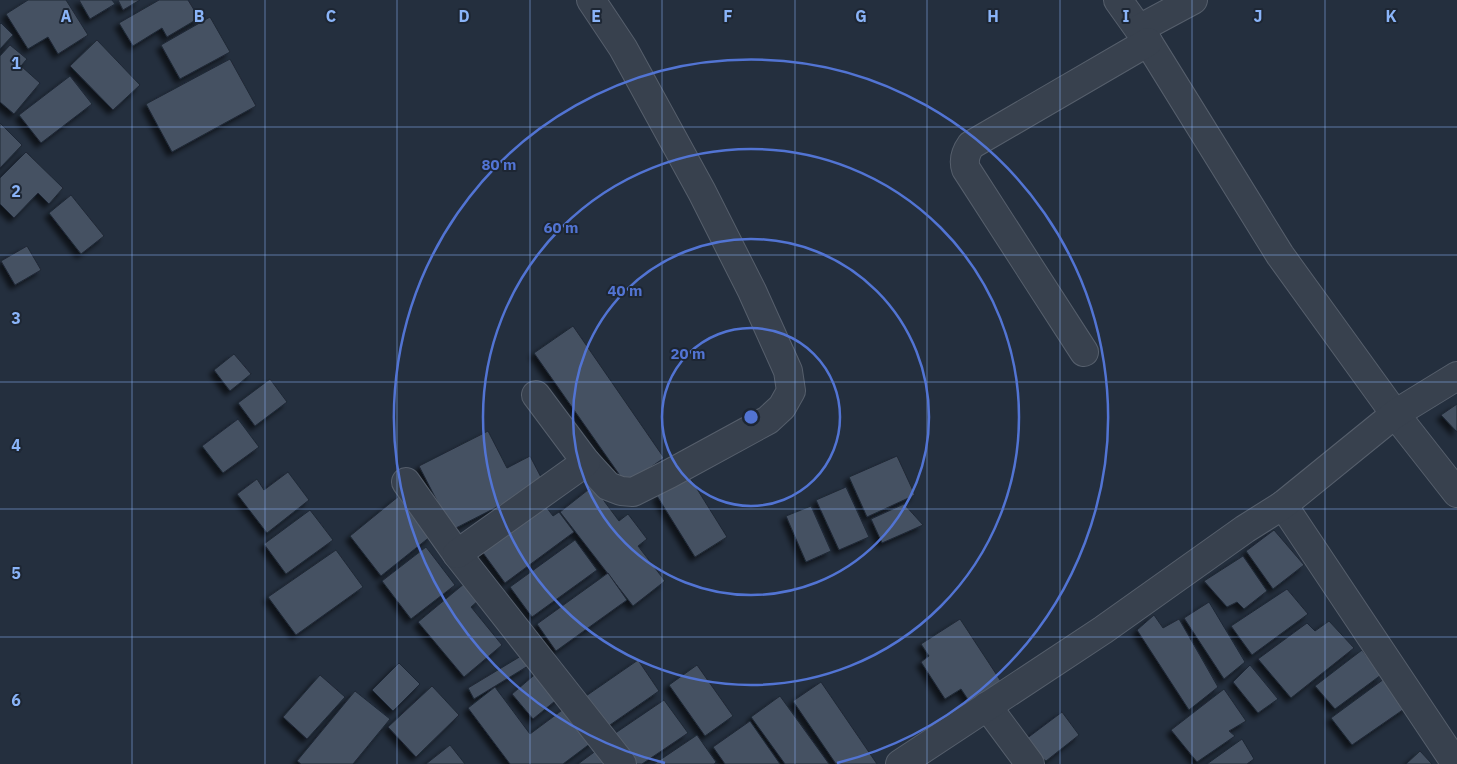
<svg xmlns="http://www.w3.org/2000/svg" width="1457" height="764" font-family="'IBM Plex Sans',sans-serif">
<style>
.building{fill:#455162;stroke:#1f2835;filter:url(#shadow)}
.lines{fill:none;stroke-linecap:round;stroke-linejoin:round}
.street-casing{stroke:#565f6c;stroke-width:30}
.street{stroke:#38414e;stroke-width:28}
.grid{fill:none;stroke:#8ab4f8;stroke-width:1;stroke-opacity:0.55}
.ring{fill:none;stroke:#5274d3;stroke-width:2.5}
.grid-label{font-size:16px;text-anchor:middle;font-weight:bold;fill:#8ab4f8;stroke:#1d2633;stroke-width:4;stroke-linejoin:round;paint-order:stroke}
.centre{fill:#5274d3;stroke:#1d2633;stroke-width:2.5}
.ring-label{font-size:15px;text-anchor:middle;font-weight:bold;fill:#5274d3;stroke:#1d2633;stroke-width:4;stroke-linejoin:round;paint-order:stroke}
</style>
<defs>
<filter id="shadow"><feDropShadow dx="-4.5" dy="4.5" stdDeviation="2.5" flood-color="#0009"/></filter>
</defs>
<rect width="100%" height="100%" fill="#242f3e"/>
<g class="building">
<path d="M28 0H66L88 35 58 54 48 37 28 49 6 14Z"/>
<path d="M79 0H112L115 4 90 19Z"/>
<path d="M118 0H140L123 10Z"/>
<path d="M159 0H188L199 18 167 37 162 28 133 46 119 23Z"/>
<path d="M210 17 230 52 180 79 161 45Z"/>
<path d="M1 23 13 35 0 49V24Z"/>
<path d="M97 40 140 85 113 110 70 66Z"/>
<path d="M10 45 27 59 21 66 40 83 14 114 0 102V56Z"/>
<path d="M230 59 256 106 172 152 146 104Z"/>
<path d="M70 76 92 104 41 143 19 115Z"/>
<path d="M0 123 22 145 0 168Z"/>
<path d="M26 152 63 188 49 204 38 193 14 218 0 204V178Z"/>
<path d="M71 195 104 236 81 254 49 213Z"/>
<path d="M27 246 41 270 15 285 1 261Z"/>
<path d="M573 326 664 458 626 484 534 353Z"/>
<path d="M234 354 251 374 230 391 214 370Z"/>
<path d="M270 379 287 402 255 426 238 403Z"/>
<path d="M1457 404V432L1441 415Z"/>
<path d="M238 419 259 447 223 473 202 446Z"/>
<path d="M488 431 507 468 530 456 544 483 452 530 419 466Z"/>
<path d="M897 456 915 495 867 517 849 477Z"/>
<path d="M288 472 309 500 267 533 237 494 257 479 264 490Z"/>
<path d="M689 476 727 537 695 557 657 496Z"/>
<path d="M593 486 619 521 628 514 647 539 638 546 665 581 633 606 560 512Z"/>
<path d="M846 487 869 537 839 550 816 500Z"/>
<path d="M399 496 431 536 381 576 350 536Z"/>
<path d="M544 504 553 516 559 512 574 532 505 583 481 550Z"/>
<path d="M904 504 923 525 882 543 871 519Z"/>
<path d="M811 506 831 551 806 562 786 516Z"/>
<path d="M310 510 333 540 286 574 264 544Z"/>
<path d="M1274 530 1304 565 1273 589 1246 551Z"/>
<path d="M575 540 597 570 532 617 510 587Z"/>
<path d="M426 547 455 585 411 619 382 581Z"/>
<path d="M336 550 363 587 296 635 268 597Z"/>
<path d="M1243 556 1267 591 1244 609 1237 602 1227 607 1204 581Z"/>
<path d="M608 573 627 600 556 651 537 624Z"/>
<path d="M465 583 479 600 471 607 502 645 464 677 418 622Z"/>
<path d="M1287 589 1308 614 1252 655 1231 626Z"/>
<path d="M1209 602 1245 662 1224 679 1184 618Z"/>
<path d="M1154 615 1163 628 1179 619 1218 687 1189 710 1137 630Z"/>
<path d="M960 619 1002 683 971 704 961 689 945 699 921 662 929 656 921 644Z"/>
<path d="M1329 621 1354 648 1291 698 1258 659 1307 623 1315 631Z"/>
<path d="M1362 650 1381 675 1335 709 1315 686Z"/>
<path d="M521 656 528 666 474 699 468 688Z"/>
<path d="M638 660 659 691 607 727 586 696Z"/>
<path d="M399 663 420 684 393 711 372 690Z"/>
<path d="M697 665 733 716 705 736 669 685Z"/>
<path d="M1250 665 1278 699 1258 713 1233 682Z"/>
<path d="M539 671 560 697 533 719 512 694Z"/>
<path d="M320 675 345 697 307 739 283 717Z"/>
<path d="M1384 679 1407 707 1352 745 1331 718Z"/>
<path d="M821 682 877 764H836L793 701Z"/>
<path d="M432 686 459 715 416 757 388 727Z"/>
<path d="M495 687 530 734 569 705 595 740 563 764H510L468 708Z"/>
<path d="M1224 689 1246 721 1229 731 1235 736 1197 762 1171 730Z"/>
<path d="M355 691 390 719 353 764H301L297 761Z"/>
<path d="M780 696 829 764H785L751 717Z"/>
<path d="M664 700 688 733 642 764H634L614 734Z"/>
<path d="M1062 712 1079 735 1046 761 1022 742Z"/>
<path d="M750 721 780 764H725L713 747Z"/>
<path d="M697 735 716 762 714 764H654Z"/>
<path d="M1242 739 1254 759 1247 764H1207Z"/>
<path d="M450 745 465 764H426Z"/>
<path d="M597 750 607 764H578Z"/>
<path d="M1420 751 1432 764H1406Z"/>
</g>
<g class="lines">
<defs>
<g id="street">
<path d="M1118 0 1148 42 1280 255 1395 414 1457 493"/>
<path d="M1139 29 1193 0"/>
<path d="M1084 352 966 169C963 160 966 152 971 145L1148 42"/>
<path d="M586 462 608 486 621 491 633 492 669 474 768 420 782 407 791 391 788 371 752 291 702 192 623 48 591 0"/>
<path d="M406 482 457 554 622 764"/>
<path d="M1283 505 1456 764"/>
<path d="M457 554 586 462 536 395"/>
<path d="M987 706 1030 764"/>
<path d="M900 764 1103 630 1245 529 1283 505 1395 414 1457 376"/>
</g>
</defs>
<use href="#street" class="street-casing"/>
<use href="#street" class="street"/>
</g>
<path class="grid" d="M132 0V764M265 0V764M397 0V764M530 0V764M662 0V764M795 0V764M927 0V764M1060 0V764M1192 0V764M1325 0V764M0 127H1457M0 255H1457M0 382H1457M0 509H1457M0 637H1457"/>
<g class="ring">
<circle cx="751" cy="417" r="89"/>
<circle cx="751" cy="417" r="178"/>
<circle cx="751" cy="417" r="268"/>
<path d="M665 763A357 357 0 1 1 837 763"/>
</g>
<g class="grid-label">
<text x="66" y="22">A</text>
<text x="199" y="22">B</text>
<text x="331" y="22">C</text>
<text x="464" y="22">D</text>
<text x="596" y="22">E</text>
<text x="728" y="22">F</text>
<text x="861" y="22">G</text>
<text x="993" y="22">H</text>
<text x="1126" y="22">I</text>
<text x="1258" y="22">J</text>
<text x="1391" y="22">K</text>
<text x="16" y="69">1</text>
<text x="16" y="197">2</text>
<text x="16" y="324">3</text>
<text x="16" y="451">4</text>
<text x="16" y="579">5</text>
<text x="16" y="706">6</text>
</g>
<circle cx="751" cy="417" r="8" class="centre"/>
<g class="ring-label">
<text x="499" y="170">80 m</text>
<text x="561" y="233">60 m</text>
<text x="625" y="296">40 m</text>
<text x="688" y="359">20 m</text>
</g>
</svg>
